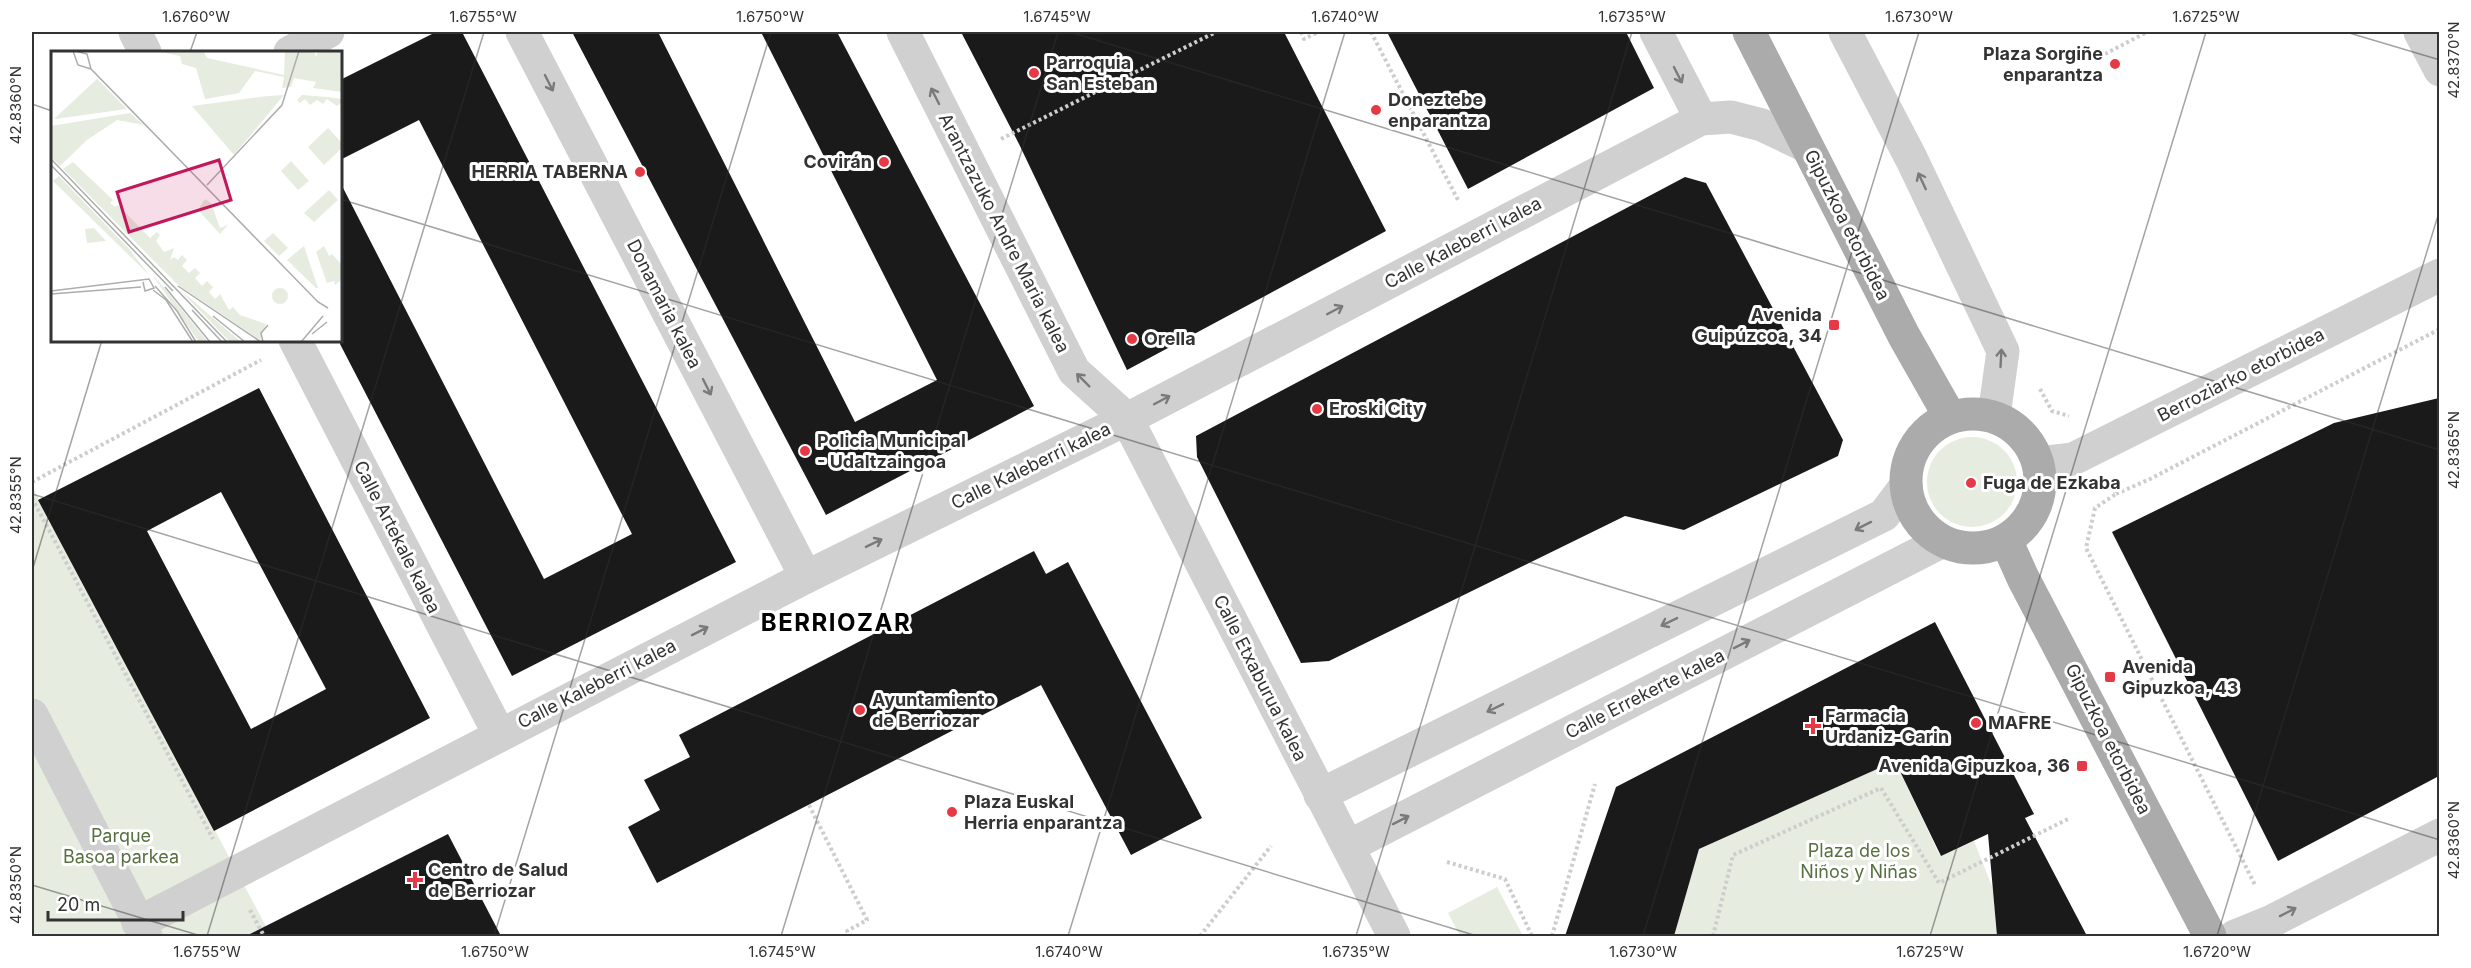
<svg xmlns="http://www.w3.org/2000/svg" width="2471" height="968" font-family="Inter,sans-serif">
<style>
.green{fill:#e6ecdf}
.building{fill:#1a1a1a;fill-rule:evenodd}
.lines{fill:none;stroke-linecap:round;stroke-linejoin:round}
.path{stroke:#cdcdcd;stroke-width:4;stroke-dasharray:3 3;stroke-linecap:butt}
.minor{stroke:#d0d0d0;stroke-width:33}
.major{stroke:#ababab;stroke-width:33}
.oneway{stroke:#7a7a7a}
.ticks{fill:none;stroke:#333;stroke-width:1.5;stroke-opacity:0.45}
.poi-dot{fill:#e63946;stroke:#fff;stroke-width:2}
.labels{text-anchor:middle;stroke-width:6;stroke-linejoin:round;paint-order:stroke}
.poi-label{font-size:18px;font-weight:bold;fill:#333;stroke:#fff;text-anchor:start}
.street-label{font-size:18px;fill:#333;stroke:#fff}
.park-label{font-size:18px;fill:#56703f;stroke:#fff}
.district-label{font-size:24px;font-weight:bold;letter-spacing:1.5px;fill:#000;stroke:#fff}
.inset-road{fill:none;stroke:#adadad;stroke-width:1.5}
.view{fill:#c2185b;fill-opacity:0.15;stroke:#c2185b;stroke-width:3}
.inset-edge{fill:none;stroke:#333;stroke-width:3}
.neatline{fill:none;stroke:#333;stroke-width:2}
.ticks-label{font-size:15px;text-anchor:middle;fill:#333}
</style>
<rect width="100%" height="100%" fill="#fff"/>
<g class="green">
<circle cx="1972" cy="482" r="45"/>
<path d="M32 486 271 936H32Z"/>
<path d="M1895 761 1940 856 1974 841 1993 889 1997 936H1674L1699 849Z"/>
<path d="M1497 887 1523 936H1460L1448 913Z"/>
</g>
<g class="building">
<path d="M436 32H462L736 562 512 676 340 344V182L544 579 632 534 419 120 340 160V80Z"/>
<path d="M572 32H658L855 422 937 380 761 32H837L1034 406 826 515Z"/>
<path d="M961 32H1284L1386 231 1127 370 1019 144Z"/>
<path d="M1387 32H1626L1654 88 1468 189Z"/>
<path d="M1685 177 1706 183 1843 440 1838 456 1684 530 1625 516 1329 661 1301 663 1197 457 1196 436Z"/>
<path d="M259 388 430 718 214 831 38 500ZM221 492 326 689 251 729 147 531Z"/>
<path d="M2439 398V776L2278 861 2112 532 2334 423Z"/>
<path d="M1034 551 1046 574 1068 562 1202 818 1131 855 1041 685 657 883 628 827 660 810 644 780 690 757 679 735Z"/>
<path d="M1935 622 2034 814 2025 818 2087 936H1997L1988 834 1941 856 1895 761 1699 849 1674 936H1565L1616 787Z"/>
<path d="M448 834 501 936H246Z"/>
</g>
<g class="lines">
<g class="path">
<path d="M1301 32 1304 39 1318 32"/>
<path d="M1371 32 1459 202"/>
<path d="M2105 54 2147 32"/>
<path d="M1001 139 1216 32"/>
<path d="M2040 389 2052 411 2069 416"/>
<path d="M32 482 261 360"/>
<path d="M2112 484 2116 494 2095 508 2086 548 2255 885"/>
<path d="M2116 494 2150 479 2440 329"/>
<path d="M32 498 213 839"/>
<path d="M809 805 867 920 847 931 851 936"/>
<path d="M1447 862 1505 879 1532 936"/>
<path d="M250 910 264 936"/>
<path d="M1200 936 1271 846"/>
<path d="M1552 936 1595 784"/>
<path d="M1713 936 1733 855 1881 788 1939 883 2068 819"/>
</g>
<g class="minor">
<path d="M135 32 145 52"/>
<path d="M522 32 806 577"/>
<path d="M903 32 1074 371 1127 419 1394 936"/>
<path d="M1656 32 1701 119"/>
<path d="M1845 32 1911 158 2003 351 1994 416"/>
<path d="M2420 32 2440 70"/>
<path d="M290 52 328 32"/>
<path d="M295 340 499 734"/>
<path d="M2039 463 2073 459 2440 275"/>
<path d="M32 715 146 936"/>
<path d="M1320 795 1884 515 1905 487"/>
<path d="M1349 846 1941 542"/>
<path d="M138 923 806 577 1127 419 1701 119 1731 117 1762 125 1806 146"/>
<path d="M2235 936 2272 921 2440 835"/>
</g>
<g class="major">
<path d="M1749 32 1904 336 1950 417"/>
<circle cx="1973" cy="481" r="67"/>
<path d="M2006 540 2023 578 2210 936"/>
</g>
</g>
<defs><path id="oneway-shaft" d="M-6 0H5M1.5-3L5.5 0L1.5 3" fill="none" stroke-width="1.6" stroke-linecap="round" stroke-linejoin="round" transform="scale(1.5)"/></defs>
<g class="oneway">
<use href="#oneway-shaft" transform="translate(1678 75) rotate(63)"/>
<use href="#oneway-shaft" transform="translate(549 83) rotate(63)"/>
<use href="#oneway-shaft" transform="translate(935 96) rotate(-117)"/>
<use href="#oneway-shaft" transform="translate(1922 181) rotate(-115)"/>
<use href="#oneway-shaft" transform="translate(1335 310) rotate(-28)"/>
<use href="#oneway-shaft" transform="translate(2001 358) rotate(-87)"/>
<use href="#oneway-shaft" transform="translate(1083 380) rotate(-135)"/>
<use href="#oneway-shaft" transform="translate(707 387) rotate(63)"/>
<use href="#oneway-shaft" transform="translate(1162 400) rotate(-28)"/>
<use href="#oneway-shaft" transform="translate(1863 526) rotate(153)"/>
<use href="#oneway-shaft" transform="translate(874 543) rotate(-26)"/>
<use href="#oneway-shaft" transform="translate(1669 622) rotate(154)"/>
<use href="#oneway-shaft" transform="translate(700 631) rotate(-27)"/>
<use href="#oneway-shaft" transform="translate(1742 644) rotate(-27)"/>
<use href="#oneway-shaft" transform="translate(1495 708) rotate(154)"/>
<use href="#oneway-shaft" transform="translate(1401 820) rotate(-27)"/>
<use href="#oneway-shaft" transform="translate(2288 912) rotate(-27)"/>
</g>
<path class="ticks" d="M1070 32 2440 450M2346 32 2440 60M190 52 197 32M32 104 52 111M340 199 2440 840M32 494 1477 936M32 571 102 340M32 885 201 936M207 936 484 32M494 936 771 32M781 936 1058 32M1068 936 1345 32M1356 936 1632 32M1643 936 1919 32M1930 936 2206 32M2217 936 2440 209"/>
<g class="poi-dot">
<circle cx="2115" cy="64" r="6"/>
<circle cx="1034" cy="73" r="6"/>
<circle cx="1376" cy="110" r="6"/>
<circle cx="884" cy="162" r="6"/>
<circle cx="640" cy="172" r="6"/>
<rect x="1828" y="319" width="12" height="12" rx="3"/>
<circle cx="1132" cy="339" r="6"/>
<circle cx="1317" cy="409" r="6"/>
<circle cx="805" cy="451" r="6"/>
<circle cx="1971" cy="483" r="6"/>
<rect x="2104" y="671" width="12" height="12" rx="3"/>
<circle cx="860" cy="710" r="6"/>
<circle cx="1976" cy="723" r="6"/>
<path d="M1810 717h6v6h6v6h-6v6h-6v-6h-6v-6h6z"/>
<rect x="2076" y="760" width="12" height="12" rx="3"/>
<circle cx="952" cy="812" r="6"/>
<path d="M412 871h6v6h6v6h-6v6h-6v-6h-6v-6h6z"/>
</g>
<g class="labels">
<g class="poi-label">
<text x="2103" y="60" text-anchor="end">Plaza Sorgiñe<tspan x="2103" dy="21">enparantza</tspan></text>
<text x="1046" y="69">Parroquia<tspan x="1046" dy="21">San Esteban</tspan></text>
<text x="1388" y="106">Doneztebe<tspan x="1388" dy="21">enparantza</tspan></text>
<text x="872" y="168" text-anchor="end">Covirán</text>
<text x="628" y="178" text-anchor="end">HERRIA TABERNA</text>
<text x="1822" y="321" text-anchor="end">Avenida<tspan x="1822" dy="21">Guipúzcoa, 34</tspan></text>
<text x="1144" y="345">Orella</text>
<text x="1329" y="415">Eroski City</text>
<text x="817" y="447">Policia Municipal<tspan x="817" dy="21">- Udaltzaingoa</tspan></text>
<text x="1983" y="489">Fuga de Ezkaba</text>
<text x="2122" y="673">Avenida<tspan x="2122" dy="21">Gipuzkoa, 43</tspan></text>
<text x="872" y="706">Ayuntamiento<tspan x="872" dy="21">de Berriozar</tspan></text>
<text x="1825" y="722">Farmacia<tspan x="1825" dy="21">Urdaniz-Garin</tspan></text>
<text x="1988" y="729">MAFRE</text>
<text x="2070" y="772" text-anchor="end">Avenida Gipuzkoa, 36</text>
<text x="964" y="808">Plaza Euskal<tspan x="964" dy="21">Herria enparantza</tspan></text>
<text x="428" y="876">Centro de Salud<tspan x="428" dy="21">de Berriozar</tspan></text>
</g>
<g class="street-label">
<text transform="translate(1847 225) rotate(63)" y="6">Gipuzkoa etorbidea</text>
<text transform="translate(1004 233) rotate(63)" y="6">Arantzazuko Andre Maria kalea</text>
<text transform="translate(1463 243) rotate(-28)" y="6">Calle Kaleberri kalea</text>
<text transform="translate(664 304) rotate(63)" y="6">Donamaria kalea</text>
<text transform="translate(2241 375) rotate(-27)" y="6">Berroziarko etorbidea</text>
<text transform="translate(1031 466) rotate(-26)" y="6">Calle Kaleberri kalea</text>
<text transform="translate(397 537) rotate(63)" y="6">Calle Artekale kalea</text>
<text transform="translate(1260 678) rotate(63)" y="6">Calle Etxaburua kalea</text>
<text transform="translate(597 684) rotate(-27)" y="6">Calle Kaleberri kalea</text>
<text transform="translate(1645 694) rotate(-27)" y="6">Calle Errekerte kalea</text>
<text transform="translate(2108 739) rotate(63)" y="6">Gipuzkoa etorbidea</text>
</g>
<g class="park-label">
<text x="121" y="842">Parque<tspan x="121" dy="21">Basoa parkea</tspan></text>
<text x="1859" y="857">Plaza de los<tspan x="1859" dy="21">Niños y Niñas</tspan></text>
</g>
<g class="district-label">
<text x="836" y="631">BERRIOZAR</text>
</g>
</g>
<g transform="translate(51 51)">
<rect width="291" height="291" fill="#fff"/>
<path d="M105 0H152L156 7 233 24 234 0H263L265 6 267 0H291V41L262 37 265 31 243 27 240 36 231 37 233 26 204 20 188 42 154 48 145 17 131 13 129 5ZM46 28 76 58 4 68V67ZM233 44 183 104 141 55 217 45ZM251 44 276 46 291 48V51L286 55 276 48 272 53 266 49 259 54 254 48 249 52 246 49ZM79 62 93 74 66 69 36 89 9 115 0 106V75ZM277 77 291 92V97L273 114 257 96ZM240 110 258 130 247 139 230 120ZM22 111 62 149 59 152 64 156 67 154 99 187 106 181 109 184 105 190 113 201 123 197 119 209 123 206 127 209 131 204 136 209 131 215 138 222 144 217 149 222 144 227 151 235 156 230 162 236 158 241 164 248 169 243 178 259 182 256 189 264 215 273 209 289 126 233 12 118ZM8 125 79 199 99 225 2 130ZM278 139 287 149 263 171 253 162ZM154 148 160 152 169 177 177 174 169 183 147 159ZM43 177 55 190 36 192 34 178ZM222 182 237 197 228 205 213 190ZM253 195 267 237H265L236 209ZM273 195 278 205 281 203 291 214V228L284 234 283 230 276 232 265 201ZM102 225 105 227 157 291H148ZM221 245a8 8 0 1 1 16 0a8 8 0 1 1-16 0ZM131 241 140 248 190 291H179Z" fill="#e6ecdf"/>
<path class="inset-road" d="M22 0 27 14 40 18 267 251 277 257M24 0 36 3 40 18M0 108 176 291M0 114 122 240M156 134 231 54 248 0M104 235 126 260 145 291M127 235 210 291M114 236 159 291M102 239 115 249 142 291M0 240 98 228 103 237 94 240 92 231M0 243 90 236M141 259 171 291M162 265 194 291M261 283 276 271M212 291 210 282 217 274M250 291 272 265"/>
<path class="view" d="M168 109 180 149 78 181 66 141Z"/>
<rect width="291" height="291" class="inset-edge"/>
</g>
<rect width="2471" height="968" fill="none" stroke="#ffffff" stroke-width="66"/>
<path d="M48 911v9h135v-9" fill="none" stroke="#333333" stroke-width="3"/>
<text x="57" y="911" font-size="18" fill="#333333" stroke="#ffffff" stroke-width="4.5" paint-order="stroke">20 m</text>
<rect x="33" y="33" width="2405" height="902" class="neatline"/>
<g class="ticks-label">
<text x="196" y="22">1.6760°W</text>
<text x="483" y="22">1.6755°W</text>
<text x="770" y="22">1.6750°W</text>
<text x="1057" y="22">1.6745°W</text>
<text x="1345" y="22">1.6740°W</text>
<text x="1632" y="22">1.6735°W</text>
<text x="1919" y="22">1.6730°W</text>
<text x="2206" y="22">1.6725°W</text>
<text transform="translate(2454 60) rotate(-90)" y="5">42.8370°N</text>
<text transform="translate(16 105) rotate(-90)" y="5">42.8360°N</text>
<text transform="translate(2454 450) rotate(-90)" y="5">42.8365°N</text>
<text transform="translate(16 495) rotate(-90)" y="5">42.8355°N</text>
<text transform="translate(2454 840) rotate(-90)" y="5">42.8360°N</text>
<text transform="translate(16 885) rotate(-90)" y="5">42.8350°N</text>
<text x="207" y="957">1.6755°W</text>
<text x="495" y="957">1.6750°W</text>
<text x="782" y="957">1.6745°W</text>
<text x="1069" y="957">1.6740°W</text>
<text x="1356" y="957">1.6735°W</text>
<text x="1643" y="957">1.6730°W</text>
<text x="1930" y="957">1.6725°W</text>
<text x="2217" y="957">1.6720°W</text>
</g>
</svg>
